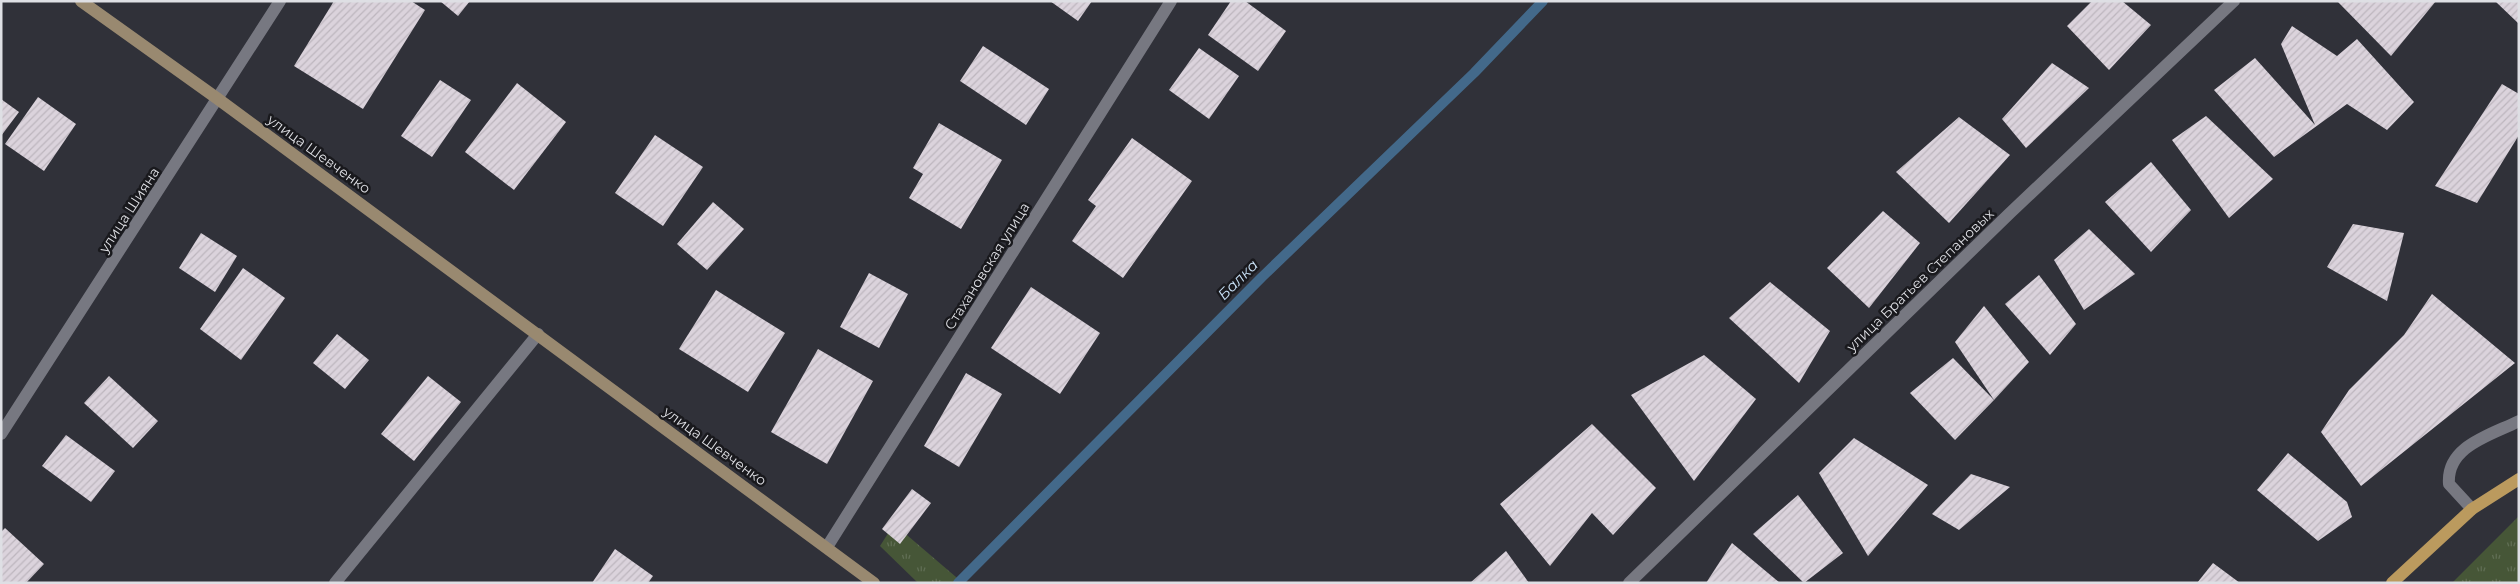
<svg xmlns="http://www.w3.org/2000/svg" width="2520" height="584" font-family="Montserrat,sans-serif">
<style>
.grass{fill:url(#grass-tufts)}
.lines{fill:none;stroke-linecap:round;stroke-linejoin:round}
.stream{stroke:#43698a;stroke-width:10}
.building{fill:url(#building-hatch)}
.minor{stroke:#777881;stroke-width:12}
.secondary{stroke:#998970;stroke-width:12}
.primary{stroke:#bb9a5e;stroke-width:12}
.labels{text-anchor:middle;stroke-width:5;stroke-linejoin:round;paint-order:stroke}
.street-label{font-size:14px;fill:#dedfe4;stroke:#19191d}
.water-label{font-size:15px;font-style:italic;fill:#c9e1f7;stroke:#19191d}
</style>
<defs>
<pattern id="grass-tufts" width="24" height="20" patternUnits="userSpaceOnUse" patternTransform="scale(1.25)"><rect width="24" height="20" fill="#465637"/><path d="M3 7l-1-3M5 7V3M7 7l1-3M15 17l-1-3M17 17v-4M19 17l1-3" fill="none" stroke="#606e54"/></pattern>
<pattern id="building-hatch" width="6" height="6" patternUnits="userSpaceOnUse" patternTransform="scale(1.25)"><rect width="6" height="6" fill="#dbd3dc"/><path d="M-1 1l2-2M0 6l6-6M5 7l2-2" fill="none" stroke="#bdb6be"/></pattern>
</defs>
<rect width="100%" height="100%" fill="#303139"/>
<g class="grass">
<path d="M2519 516V583H2452Z"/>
<path d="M894 524 963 583H918L880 546Z"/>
</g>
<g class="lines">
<path class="stream" d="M958 583 1262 277 1474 73 1543 1"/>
</g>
<g class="building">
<path d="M334 1H411L425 10 363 109 294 66Z"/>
<path d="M440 1H470L458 16Z"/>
<path d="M1050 1H1092L1078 21Z"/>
<path d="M1231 1H1245L1286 31 1258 71 1208 35Z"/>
<path d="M2092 1H2122L2151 25 2109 70 2067 26Z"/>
<path d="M2337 1H2436L2391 56Z"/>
<path d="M2495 1H2519V24Z"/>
<path d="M2292 26 2337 56 2357 39 2414 102 2387 130 2347 104 2274 157 2214 90 2255 58 2315 125 2281 44Z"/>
<path d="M983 46 1049 89 1026 125 960 81Z"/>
<path d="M1199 48 1239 76 1209 119 1169 90Z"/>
<path d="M2052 63 2089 88 2026 148 2002 119Z"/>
<path d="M440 80 471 100 432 157 401 136Z"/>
<path d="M517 83 566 122 514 190 465 152Z"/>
<path d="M2502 84 2519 94V135L2477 203 2435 186Z"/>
<path d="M38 97 76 124 44 171 5 144Z"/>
<path d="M1 99 19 112 1 136Z"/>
<path d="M2206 116 2273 179 2229 218 2172 140Z"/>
<path d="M1959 117 2010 155 1949 223 1896 172Z"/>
<path d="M939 123 1002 160 961 229 909 198 923 174 913 168Z"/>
<path d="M655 135 703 167 663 226 615 193Z"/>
<path d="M1132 138 1192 181 1123 278 1072 241 1096 206 1088 200Z"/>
<path d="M2151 162 2191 210 2151 252 2105 202Z"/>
<path d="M713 202 744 229 707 270 677 244Z"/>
<path d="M1883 211 1920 243 1869 308 1827 268Z"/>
<path d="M2353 224 2404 233 2387 301 2327 267Z"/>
<path d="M2089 229 2135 274 2084 310 2054 260Z"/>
<path d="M201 233 237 256 215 292 179 268Z"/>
<path d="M243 268 285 298 241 360 200 329Z"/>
<path d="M869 273 908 294 879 348 840 327Z"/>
<path d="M2039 275 2076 324 2050 355 2005 304Z"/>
<path d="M1770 282 1830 331 1799 383 1729 318Z"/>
<path d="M1031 287 1100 333 1060 394 991 348Z"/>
<path d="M716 290 785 333 748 392 679 349Z"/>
<path d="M2432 294 2515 363 2361 486 2321 432 2349 390 2404 335Z"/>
<path d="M1984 306 2029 362 1994 400 1955 342Z"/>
<path d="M337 334 369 360 345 389 313 363Z"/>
<path d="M818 349 873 381 827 464 771 432Z"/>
<path d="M1704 355 1756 399 1694 481 1631 395Z"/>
<path d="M1953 358 1994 400 1955 440 1910 393Z"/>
<path d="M966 373 1002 394 959 467 924 446Z"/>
<path d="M109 376 158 421 133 448 84 403Z"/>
<path d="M428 376 461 402 414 461 381 434Z"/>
<path d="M1592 424 1656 488 1613 535 1592 513 1550 566 1500 504Z"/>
<path d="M66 435 115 471 91 502 42 466Z"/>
<path d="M1854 438 1928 485 1868 556 1819 473Z"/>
<path d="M2288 453 2347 502 2352 517 2318 541 2257 490Z"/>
<path d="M1971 474 2010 487 1959 530 1932 514Z"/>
<path d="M912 489 931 503 900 544 882 529Z"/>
<path d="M1798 495 1843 553 1804 583 1753 534Z"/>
<path d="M5 528 44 564 26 583H1V532Z"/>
<path d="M1732 543 1780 583H1706Z"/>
<path d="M615 549 653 576 648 583H592Z"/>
<path d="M1506 551 1529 583H1470Z"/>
<path d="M2213 563 2240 583H2197Z"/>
</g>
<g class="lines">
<g class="minor">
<path d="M1 434 280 1"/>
<path d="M2472 509 2449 484C2446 446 2491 435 2519 421"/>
<path d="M827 547 1171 1"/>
<path d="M335 583 538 334"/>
<path d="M1629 583 2010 213 2234 1"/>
</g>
<path class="secondary" d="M81 1 218 99 874 583"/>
<path class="primary" d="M2392 583 2472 509 2519 479"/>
</g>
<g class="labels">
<g class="street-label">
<text transform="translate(319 154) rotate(36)" y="5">улица Шевченко</text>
<text transform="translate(129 210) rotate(-57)" y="5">улица Шияна</text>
<text transform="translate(987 266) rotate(-58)" y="5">Стахановская улица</text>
<text transform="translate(1920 280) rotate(-44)" y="5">улица Братьев Степановых</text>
<text transform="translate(715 446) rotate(36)" y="5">улица Шевченко</text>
</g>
<g class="water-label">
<text transform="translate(1238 280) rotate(-45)" y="5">Балка</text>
</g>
</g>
<rect width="2520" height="584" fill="none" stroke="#dedfe4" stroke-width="5"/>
</svg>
